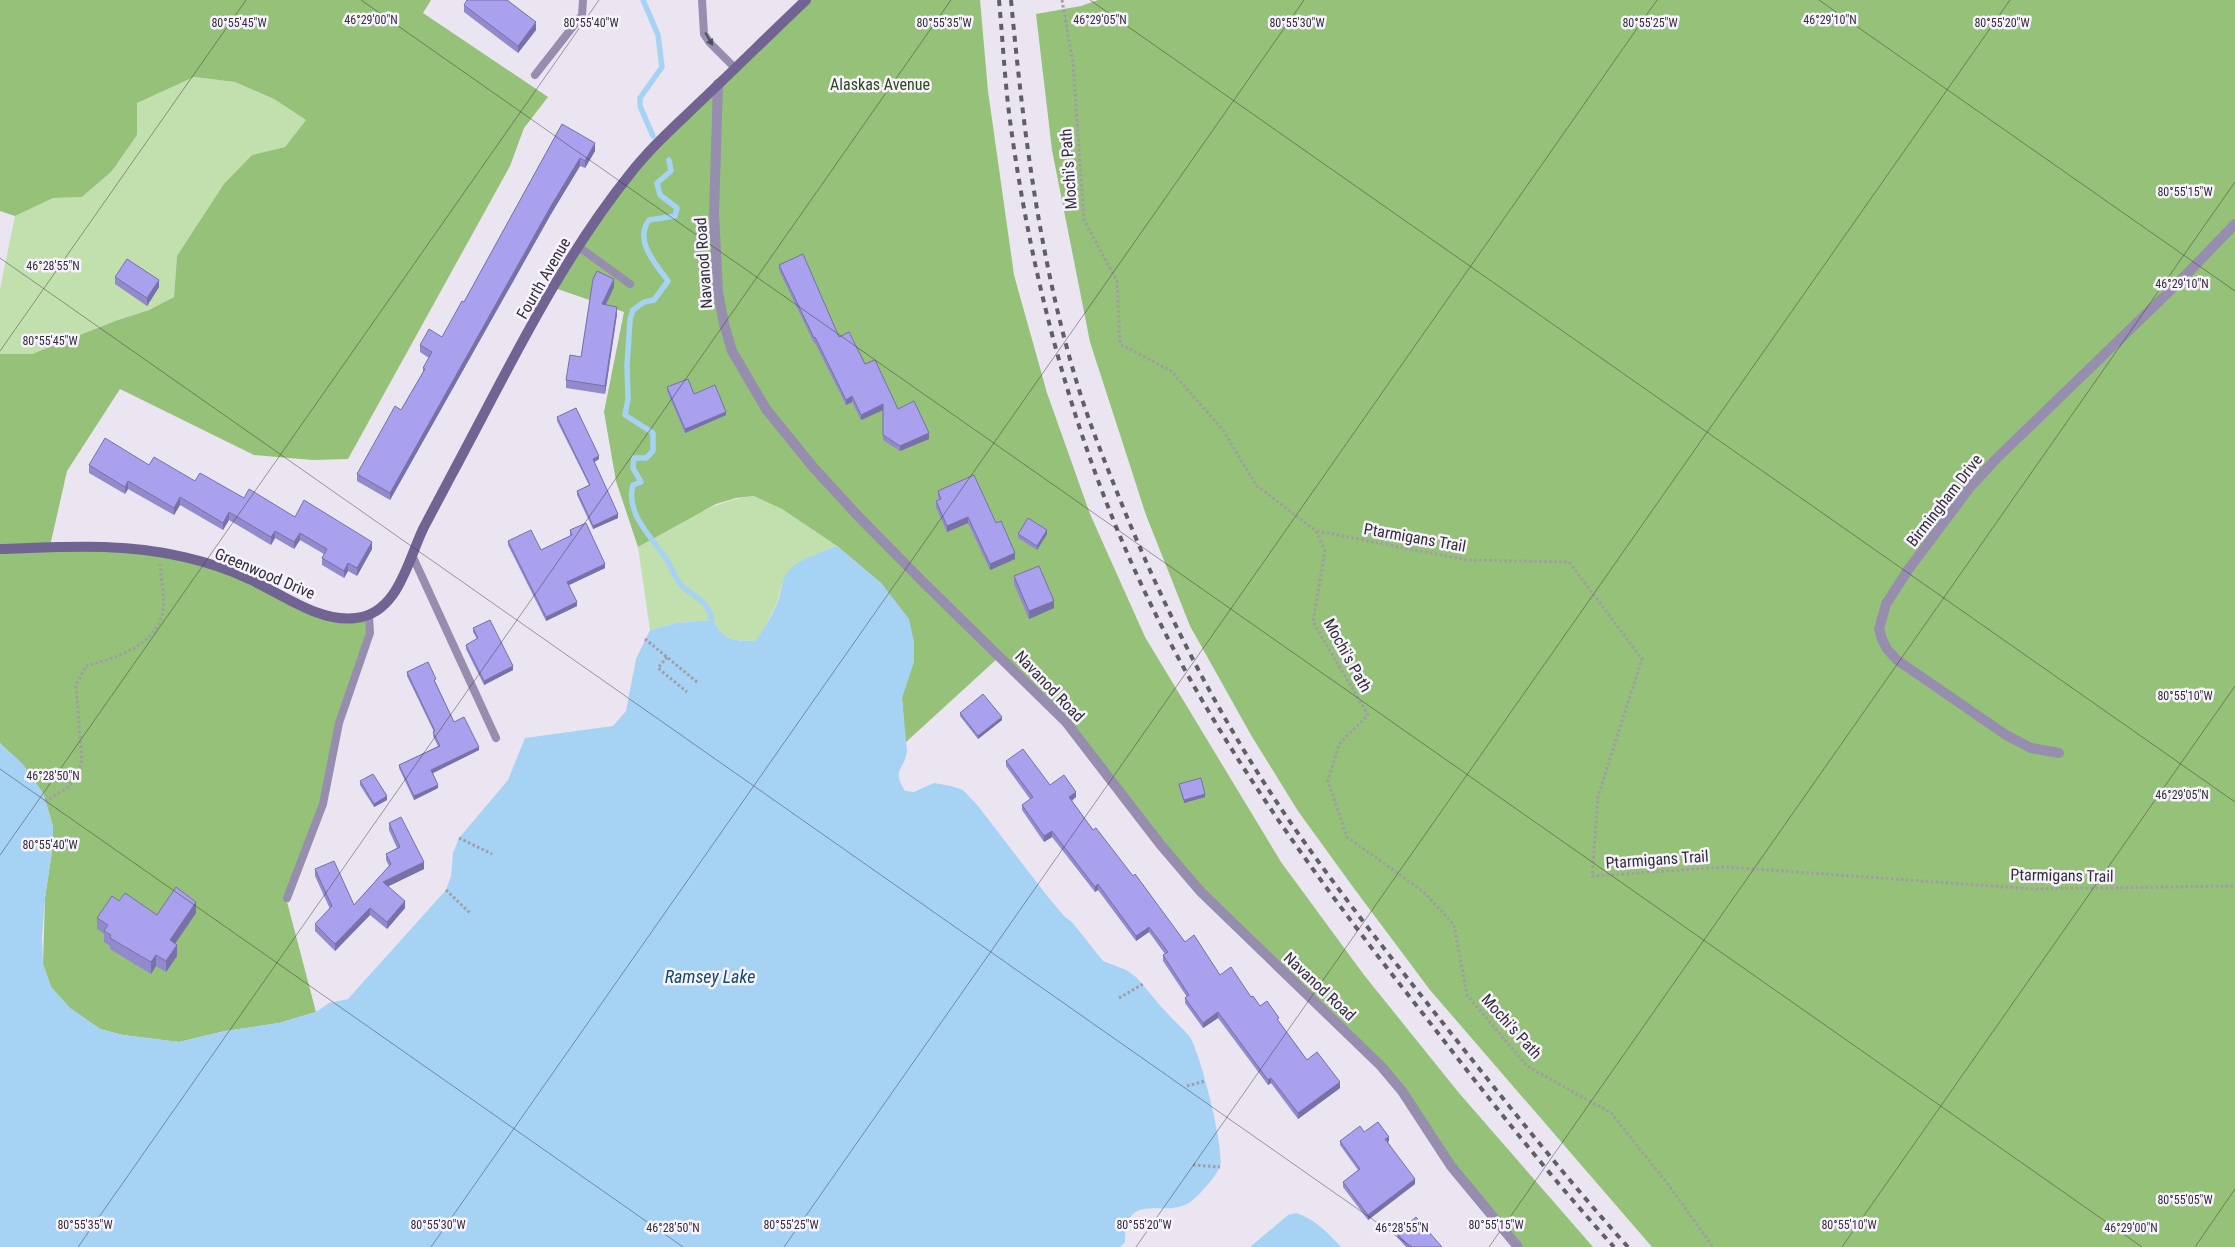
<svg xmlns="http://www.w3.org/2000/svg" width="2235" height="1247" font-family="'Roboto Condensed',sans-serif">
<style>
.green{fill:#c2e0ae}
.forest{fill:#95c178}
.water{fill:#a6d2f4}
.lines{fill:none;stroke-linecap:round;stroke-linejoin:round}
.stream{stroke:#a6d2f4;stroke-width:5.5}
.path{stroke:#a09da6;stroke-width:3;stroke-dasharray:2.5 2.5;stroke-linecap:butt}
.lane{stroke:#978eaf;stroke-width:8}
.street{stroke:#978eaf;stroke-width:10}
.secondary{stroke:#716392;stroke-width:10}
.rail{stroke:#615e65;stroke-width:4;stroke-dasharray:6 6;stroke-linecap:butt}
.wall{fill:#928acd}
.shaded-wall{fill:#7771a7}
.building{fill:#aaa1ee;stroke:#7771a7}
.oneway{fill:#504c5a}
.ticks{fill:none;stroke:#323035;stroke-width:1;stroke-opacity:0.45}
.labels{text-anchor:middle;stroke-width:5;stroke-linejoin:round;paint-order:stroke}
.park-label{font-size:16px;fill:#2c4916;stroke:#f7f2fe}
.street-label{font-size:16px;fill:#323035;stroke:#f7f2fe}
.water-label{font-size:18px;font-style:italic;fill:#104b70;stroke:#f7f2fe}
.ticks-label{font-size:12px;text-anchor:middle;fill:#323035;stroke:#f7f2fe;stroke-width:5;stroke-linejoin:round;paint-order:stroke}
</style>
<rect width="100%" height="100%" fill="#eae5f1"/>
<g class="green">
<path d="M194 77 235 82 274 99 306 120 285 147 252 155 177 256 174 297 149 310 115 321 32 354H0V289L15 216 53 198 82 197 112 171 137 135V103Z"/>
<path d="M755 496 782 509 837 546 805 559 782 584 777 603 762 633 755 641C730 640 727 642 712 620L677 623 650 630 638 547C675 528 713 499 755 496Z"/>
</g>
<g class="forest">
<path d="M0 0H431L423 13 548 97 524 128 510 166 348 459 313 460 254 455 120 389 67 471 50 546 185 555 325 613 368 615 369 633 351 685 322 804 286 898 316 1012 279 1023 225 1031 179 1042 123 1035 100 1029 70 1008 51 987 43 964 45 898 53 844V826L43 793 0 743V354H32L115 321 149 310 174 297 177 256 224 184 252 155 285 147 306 120 274 99 235 82 194 77 137 103V135L112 171 82 197 53 198 15 216 0 211Z"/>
<path d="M804 0H980L988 91 1014 275 1047 393 1090 514 1145 637 1281 862 1364 975 1459 1093 1593 1247H1516L1401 1091 1219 913 1065 722 999 657 905 743 902 697 914 661V642L882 584 837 546 782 509 754 496 736 498 716 504 638 547 616 481 604 412 624 312 552 287 613 194Z"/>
<path d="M1098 0H2235V1247H1652L1430 990 1353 887 1298 811 1251 735 1190 626 1146 515 1090 342 1052 150 1036 14 1081 6Z"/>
</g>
<g class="water">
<path d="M837 546 882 584 909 619 914 642V661L902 698 907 751C904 772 891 768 905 791L914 792 934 783 951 786 963 790 978 806 1048 897 1064 916 1072 922 1103 961 1126 970 1136 977C1147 989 1157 1003 1169 1015 1175 1022 1184 1029 1190 1037 1200 1053 1225 1149 1220 1166 1218 1174 1201 1193 1194 1199 1168 1223 1125 1186 1125 1242L1120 1247H0V743L23 764 43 793 53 826V844L45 898 42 938 43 964 51 987 70 1008 100 1029 123 1035 179 1042 225 1031 279 1023 316 1012 329 1003 348 999 446 890 451 876 453 853 459 838 508 780 525 738 613 726 626 711 636 659 650 630 677 623 712 620C727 642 730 640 755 641 764 630 771 617 777 604 782 593 781 577 791 568 804 557 822 552 837 546Z"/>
<path d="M1296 1213C1315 1219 1328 1233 1341 1247H1250L1288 1215Z"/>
</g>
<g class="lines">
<g class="stream">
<path d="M643 0 658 35 662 67 640 98V106L653 136"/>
<path d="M669 160 671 171 657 183 660 195 677 208 675 216 649 220C634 241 655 263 668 281L654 300 644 302 633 310 630 320 627 366 628 399 625 415 653 433V451L646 458H634L633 468 641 482 633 485C625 514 652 537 667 560 672 568 675 579 682 586 696 599 707 599 712 620"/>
</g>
<g class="path">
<path d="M1062 0 1073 63 1084 220 1117 281 1120 344 1171 371 1223 430 1256 485 1316 531 1325 551 1313 622 1368 715 1339 744 1328 781 1347 837 1425 893 1454 925 1467 995 1527 1066 1611 1113 1667 1183 1713 1247"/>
<path d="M1317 531 1467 560 1569 562 1642 659 1598 796 1592 876 1726 867 2033 889 2235 886"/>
<path d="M645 639 697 682"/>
<path d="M667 657 658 668 687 692"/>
<path d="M45 801 67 788 77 777 82 760 76 685 86 666C116 658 157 645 163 611 165 597 161 579 160 564"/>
<path d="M459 838 492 854"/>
<path d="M446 890 471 914"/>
<path d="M1119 998 1143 984"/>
<path d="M1187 1086 1205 1081"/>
<path d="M1193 1165 1220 1167"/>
</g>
<g class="lane">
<path d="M702 0 704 34 710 43 735 68"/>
<path d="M535 75 582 15 583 0"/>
<path d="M579 247 630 284"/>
<path d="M412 555 496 738"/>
<path d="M287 898 323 804 339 723 370 633 369 616"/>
</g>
<g class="street">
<path d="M718 84 714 213 718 292 724 324 732 351 766 409 813 467 858 516 923 582 1066 722 1160 844 1201 892 1381 1066 1402 1091 1451 1166 1518 1247"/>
<path d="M2059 753 2031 748 2006 735 1897 660 1887 649 1882 639 1879 629 1886 604 1908 570 1971 486 1996 459 2178 283 2235 224"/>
</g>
<path class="secondary" d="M0 549C61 547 124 542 184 557 206 562 228 569 249 579 281 593 319 623 356 618 399 613 408 559 424 527 433 510 442 493 451 476 506 374 557 265 630 174 651 147 677 124 702 100 737 67 771 33 806 0"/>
<g class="rail">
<path d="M999 0C1003 43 1005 86 1011 128 1033 286 1075 442 1142 586 1215 742 1318 881 1424 1015 1485 1094 1547 1173 1614 1247"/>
<path d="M1011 0C1023 128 1039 256 1076 380 1089 423 1106 465 1123 507 1166 613 1218 715 1282 810 1333 885 1390 956 1446 1027 1505 1101 1564 1176 1628 1247"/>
</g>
</g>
<g class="wall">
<path d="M464 5 536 30 518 53 464 12Z"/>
<path d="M562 124 595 151 585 168 580 166 551 214 390 500 357 481V474L401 410 423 372V368L429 358 420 352V345L442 337 464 302Z"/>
<path d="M779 265 839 337 865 364 898 409 929 439 900 451 883 440V410L861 420 852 402 846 405 815 343H814L779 270Z"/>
<path d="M115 277 159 287 147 306 115 284Z"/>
<path d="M593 279 614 287 606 305 617 314 605 394 566 388V380L581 357Z"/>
<path d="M667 387 694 394 726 415 685 433 667 391Z"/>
<path d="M557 417 599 459 594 462 618 518 593 529 577 495V491L589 485 557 421Z"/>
<path d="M89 465H149L295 517 372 549 357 576 348 571 344 578 322 565V558L324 554 300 540 294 549 275 538 271 545 229 520 223 530 180 505 174 515 128 489 125 494 89 473Z"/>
<path d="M938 491 996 523 1015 559 990 570 968 523 947 532 936 507V501L939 500 938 497Z"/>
<path d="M570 530 605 568 569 585 577 606 546 621 508 545V541L541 550 570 536Z"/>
<path d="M1018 534H1047L1037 550 1018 538Z"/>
<path d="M1014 576 1054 608 1029 619 1014 584Z"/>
<path d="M473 628 513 670 484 685 466 649V645L477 639 473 632Z"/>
<path d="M407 672 436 683 454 722 479 750 433 773 438 788 414 800 399 768V765L438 746 433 736 434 732 407 676Z"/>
<path d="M960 713 1002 720 978 739 960 716Z"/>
<path d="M1006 761 1050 785 1076 797 1072 801 1093 830 1185 942 1220 975 1251 997 1260 1006 1279 1022 1307 1060 1340 1088 1298 1119 1271 1083 1268 1085 1218 1018 1203 1028 1185 1003V998L1187 997 1163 961V955L1165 954 1149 932 1136 941 1098 890 1095 892 1052 837 1044 842 1022 810V805L1030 799 1006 766Z"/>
<path d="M360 781 387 800 374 807 360 785Z"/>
<path d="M1179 784 1205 797 1184 803 1179 787Z"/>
<path d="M389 823 424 869 388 886 405 908 387 929 370 915 335 951 315 931V924L330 909 315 876V869L354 905 389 866 386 860V854L397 848 389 830Z"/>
<path d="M119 901 157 915 196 913 175 944 177 956 166 972 156 966 151 974 110 949V946L104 942V934L97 929V918Z"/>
<path d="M1364 1132 1389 1141 1388 1142 1415 1184 1368 1220 1343 1187V1182L1358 1170 1340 1145V1141Z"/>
<path d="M1397 1233 1442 1247H1406L1397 1237Z"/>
</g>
<g class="shaded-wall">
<path d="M536 22V30L518 53V46Z"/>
<path d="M595 143V151L585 168V161Z"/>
<path d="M580 158V166L551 214 390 500V493L551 206Z"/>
<path d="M614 279V287L602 312V304Z"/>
<path d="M159 280V287L147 306V298Z"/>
<path d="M617 307V314L605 394V386Z"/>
<path d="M852 396V402L846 405V400Z"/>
<path d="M883 404V410L861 420V415Z"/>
<path d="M726 412V415L685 433V429Z"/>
<path d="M929 433V439L900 451V446Z"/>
<path d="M599 456V459L593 463V459Z"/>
<path d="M128 481V489L125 494V487Z"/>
<path d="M180 497V505L174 515V508Z"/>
<path d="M229 512V520L223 530V523Z"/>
<path d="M618 514V518L593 529V526Z"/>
<path d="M968 517V523L947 532V526Z"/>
<path d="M1047 530V534L1037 550V546Z"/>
<path d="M275 531V538L271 545V537Z"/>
<path d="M300 533V540L294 549V542Z"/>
<path d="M372 542V549L357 576V568Z"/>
<path d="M1015 553V559L990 570V564Z"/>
<path d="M348 563V571L344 578V571Z"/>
<path d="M605 564V568L567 586V582Z"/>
<path d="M1054 601V608L1029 619V611Z"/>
<path d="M577 602V606L546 621V617Z"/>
<path d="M513 666V670L484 685V681Z"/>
<path d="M1002 717V720L978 739V736Z"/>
<path d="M479 747V750L431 774V770Z"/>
<path d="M438 785V788L414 800V796Z"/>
<path d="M1076 792V797L1069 802V797Z"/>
<path d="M1205 794V797L1184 803V800Z"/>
<path d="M387 796V800L374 807V804Z"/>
<path d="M1052 831V837L1044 842V836Z"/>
<path d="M424 862V869L383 889V882Z"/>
<path d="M1098 884V890L1095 892V887Z"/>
<path d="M405 901V908L387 929V922Z"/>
<path d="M196 902V913L170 951V940Z"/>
<path d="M370 908V915L335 951V944Z"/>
<path d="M1149 927V932L1136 941V936Z"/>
<path d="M177 945V956L166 972V961Z"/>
<path d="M156 955V966L151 974V962Z"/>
<path d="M1218 1012V1018L1203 1028V1023Z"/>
<path d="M1271 1078V1083L1268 1085V1080Z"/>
<path d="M1340 1082V1088L1298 1119V1113Z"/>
<path d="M1389 1137V1141L1385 1144V1139Z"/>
<path d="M1415 1179V1184L1368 1220V1215Z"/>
</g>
<g class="building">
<path d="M467 0H507L536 22 518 46 464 5Z"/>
<path d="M562 124 595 143 585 161 580 158 551 206 390 493 357 474 395 406 401 410 425 369 423 368 432 352 420 345 429 329 442 337 462 301 464 302Z"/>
<path d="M803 254 839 337 849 332 865 364 875 360 898 409 914 401 929 433 900 446 883 435V404L861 415 852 396 846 400 815 337 814 338 779 265Z"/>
<path d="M127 259 159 280 147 298 115 277Z"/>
<path d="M597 271 614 279 602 304 617 307 605 386 566 380 570 355 581 357 593 279Z"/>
<path d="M688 379 694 394 715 385 726 412 685 429 667 387Z"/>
<path d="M576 408 599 456 593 459 618 514 593 526 577 491 590 485 557 417Z"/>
<path d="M105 438 149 465 154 457 195 481 200 473 244 498 249 489 295 517 304 500 372 542 357 568 348 563 344 571 322 558 327 549 300 533 294 542 275 531 271 537 229 512 223 523 180 497 174 508 128 481 125 487 89 465Z"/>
<path d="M974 475 996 523 1001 521 1015 553 990 564 968 517 947 526 936 501 941 499 938 491Z"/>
<path d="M1028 518 1047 530 1037 546 1018 534Z"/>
<path d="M586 523 605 564 567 582 577 602 546 617 508 541 531 530 541 550 572 535 570 530Z"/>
<path d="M1039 566 1054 601 1029 611 1014 576Z"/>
<path d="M490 620 513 666 484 681 466 645 478 638 473 628Z"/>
<path d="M428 662 436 679 434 680 454 722 464 717 479 747 431 770 438 785 414 796 399 765 440 746 433 732 435 731 407 672Z"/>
<path d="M983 694 1002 717 978 736 960 713Z"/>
<path d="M1023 749 1050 785 1064 775 1076 792 1069 797 1093 830 1096 828 1133 876 1135 874 1185 942 1194 935 1220 975 1231 967 1251 997 1253 996 1260 1006 1267 1001 1279 1018 1277 1019 1307 1060 1317 1052 1340 1082 1298 1113 1271 1078 1268 1080 1218 1012 1203 1023 1185 998 1189 995 1163 955 1168 952 1149 927 1136 936 1098 884 1095 887 1052 831 1044 836 1022 805 1033 797 1006 761Z"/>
<path d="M373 774 387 796 374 804 360 781Z"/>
<path d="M1201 778 1205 794 1184 800 1179 784Z"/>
<path d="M401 817 424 862 383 882 405 901 387 922 370 908 335 944 315 924 332 906 315 869 334 861 354 905 391 864 386 854 400 847 389 823Z"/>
<path d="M176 887 196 902 170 940 177 945 166 961 156 955 151 962 110 938 111 935 104 931 108 925 97 918 112 896 119 901 125 893 157 915Z"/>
<path d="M1378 1122 1389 1137 1385 1139 1415 1179 1368 1215 1343 1182 1360 1169 1340 1141 1360 1126 1364 1132Z"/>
<path d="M1416 1217 1442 1247H1409L1397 1233Z"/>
</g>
<defs><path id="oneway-solid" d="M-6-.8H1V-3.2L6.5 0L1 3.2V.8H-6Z" transform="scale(1.25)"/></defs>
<use class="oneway" href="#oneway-solid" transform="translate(709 39) rotate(59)"/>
<path class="ticks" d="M361 0 2142 1247M1090 0 2235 802M1819 0 2235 291M0 258 1412 1247M0 351 246 0M0 769 683 1247M0 855 599 0M78 1247 951 0M431 1247 1304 0M784 1247 1657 0M1136 1247 2010 0M1489 1247 2235 182M1842 1247 2235 686M2195 1247 2235 1189"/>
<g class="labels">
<g class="park-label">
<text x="880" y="90">Alaskas Avenue</text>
</g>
<g class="street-label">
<text transform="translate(1068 169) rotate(-94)" y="6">Mochi's Path</text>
<text transform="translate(703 263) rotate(-94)" y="6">Navanod Road</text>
<text transform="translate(543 278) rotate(-60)" y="6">Fourth Avenue</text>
<text transform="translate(1944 500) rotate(-52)" y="6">Birmingham Drive</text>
<text transform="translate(1415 537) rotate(10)" y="6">Ptarmigans Trail</text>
<text transform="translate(265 573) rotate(23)" y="6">Greenwood Drive</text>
<text transform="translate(1348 655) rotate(61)" y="6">Mochi's Path</text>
<text transform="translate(1050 686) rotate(46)" y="6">Navanod Road</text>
<text transform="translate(1657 859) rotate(-4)" y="6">Ptarmigans Trail</text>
<text transform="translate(2062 875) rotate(1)" y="6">Ptarmigans Trail</text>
<text transform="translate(1320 986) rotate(43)" y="6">Navanod Road</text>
<text transform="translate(1512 1026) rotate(48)" y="6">Mochi's Path</text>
</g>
<g class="water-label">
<text x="710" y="983">Ramsey Lake</text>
</g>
</g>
<g class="ticks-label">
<text x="371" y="24">46°29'00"N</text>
<text x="1100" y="24">46°29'05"N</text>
<text x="1830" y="24">46°29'10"N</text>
<text x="239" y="27">80°55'45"W</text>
<text x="591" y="27">80°55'40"W</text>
<text x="944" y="27">80°55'35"W</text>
<text x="1297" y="27">80°55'30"W</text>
<text x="1650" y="27">80°55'25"W</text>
<text x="2002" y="27">80°55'20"W</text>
<text x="2185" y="196">80°55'15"W</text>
<text x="53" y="270">46°28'55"N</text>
<text x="2182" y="288">46°29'10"N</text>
<text x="50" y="345">80°55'45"W</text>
<text x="2185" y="700">80°55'10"W</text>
<text x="53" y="780">46°28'50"N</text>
<text x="2182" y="799">46°29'05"N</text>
<text x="50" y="849">80°55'40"W</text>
<text x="2185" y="1204">80°55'05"W</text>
<text x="85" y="1229">80°55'35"W</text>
<text x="438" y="1229">80°55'30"W</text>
<text x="791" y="1229">80°55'25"W</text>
<text x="1144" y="1229">80°55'20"W</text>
<text x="1496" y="1229">80°55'15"W</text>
<text x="1849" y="1229">80°55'10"W</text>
<text x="673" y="1232">46°28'50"N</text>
<text x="1402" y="1232">46°28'55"N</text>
<text x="2131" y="1232">46°29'00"N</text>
</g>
</svg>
